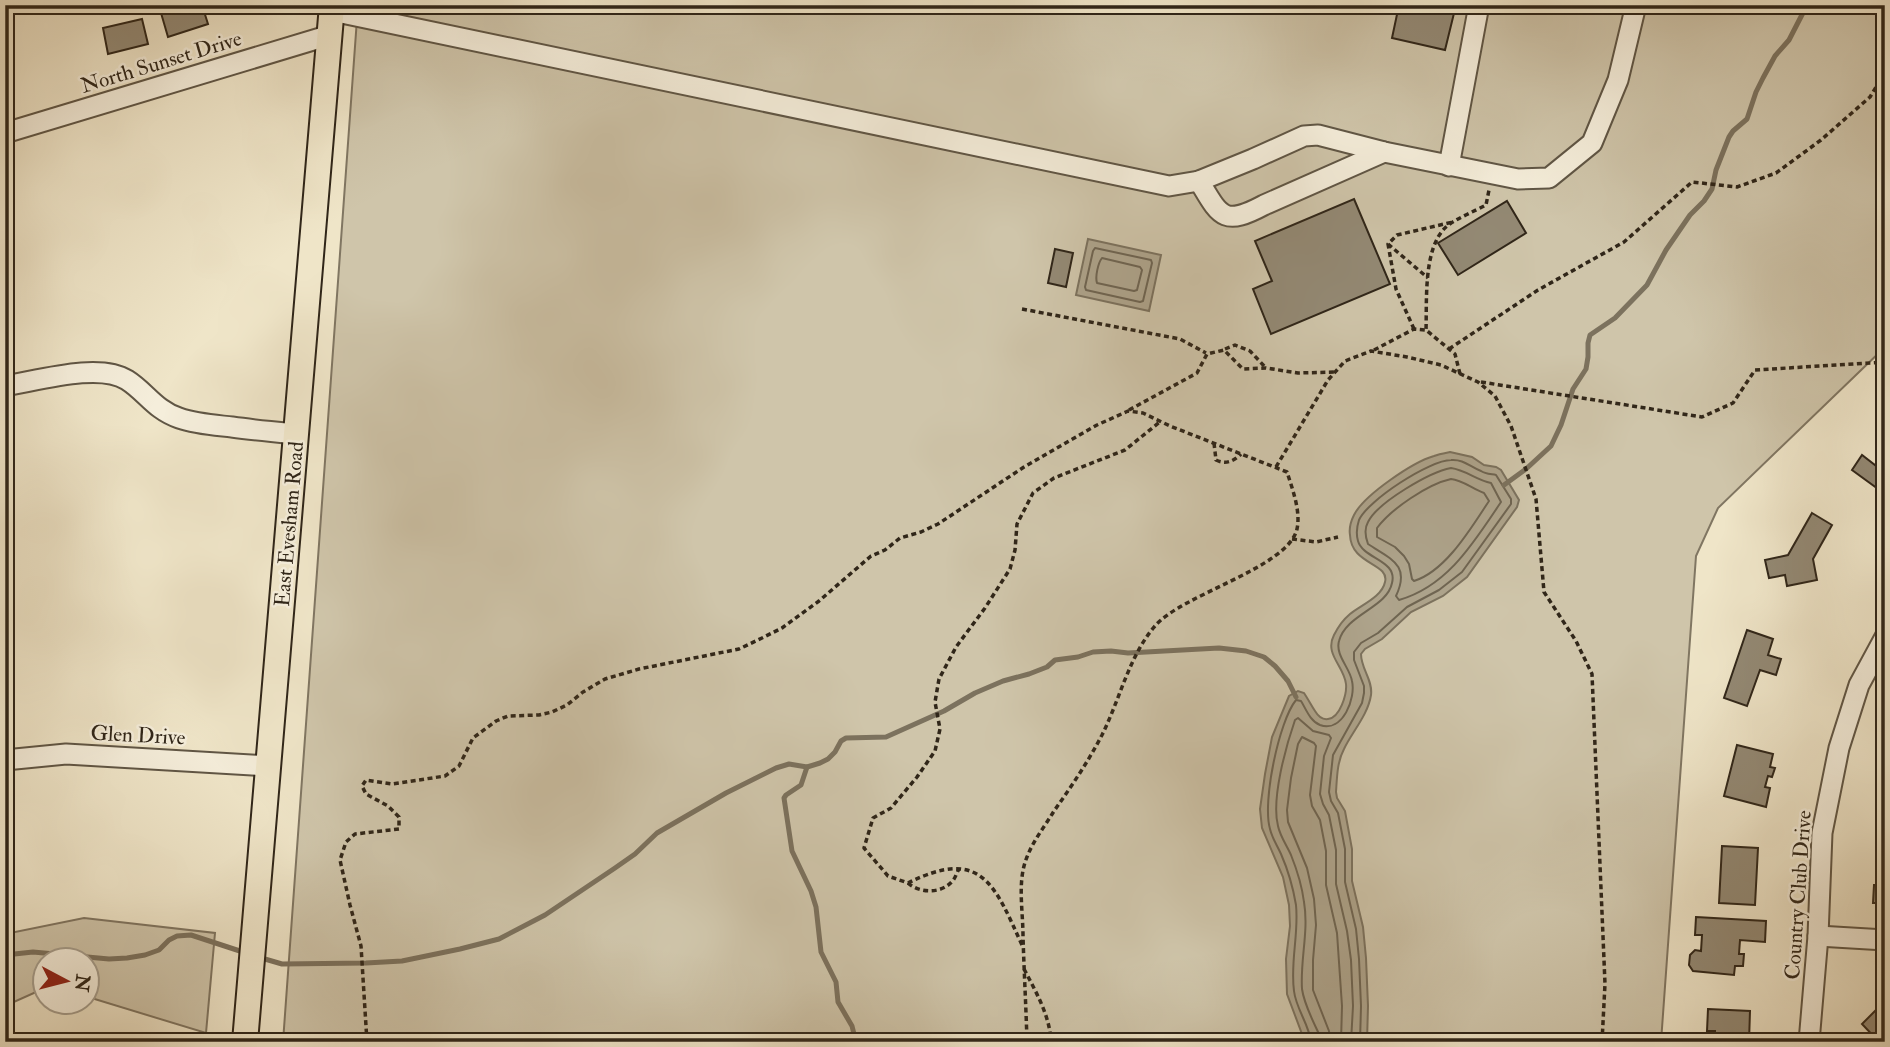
<svg xmlns="http://www.w3.org/2000/svg" width="1890" height="1047" font-family="'IM FELL Double Pica',serif">
<style>
.green{fill:#cfc5aa;stroke:#807662;stroke-width:2}
.water{fill:#aea48c;stroke:#7c725e;stroke-width:2}
.lines{fill:none;stroke-linecap:round;stroke-linejoin:round}
.shore{stroke:#6f6552;stroke-width:2}
.stream{stroke:#7c725e;stroke-width:5}
.building{fill:#938974;stroke:#302619;stroke-width:2}
.minor-casing{stroke:#605645;stroke-width:23}
.major-casing{stroke:#302619;stroke-width:28}
.path{stroke:#302619;stroke-width:3.5;stroke-dasharray:5 3.5;stroke-linecap:butt}
.minor{stroke:#f5eedb;stroke-width:19}
.major{stroke:#efe5c8;stroke-width:24}
.labels{text-anchor:middle;stroke-width:5;stroke-linejoin:round;paint-order:stroke}
.street-label{font-size:21px;fill:#302619;stroke:#f5eedb}
</style>
<rect width="100%" height="100%" fill="#efe5c8"/>
<filter id="stains"><feTurbulence type="fractalNoise" baseFrequency=".00286" numOctaves="4"/><feColorMatrix values="0 0 0 0 .2 0 0 0 0 .09 0 0 0 0 .02 0 0 0 .5 -.17"/></filter>
<radialGradient id="worn" r=".72"><stop offset=".6" stop-color="#630" stop-opacity="0"/><stop offset="1" stop-color="#630" stop-opacity=".3"/></radialGradient>
<g class="green">
<path d="M358 5H1885V347L1718 508 1696 556 1661 1042H283Z"/>
<path d="M84 918 215 933 206 1033 88 997V960H46L45 988 5 1006V934Z"/>
</g>
<g class="water">
<path d="M1088 239 1161 255 1149 311 1076 295Z"/>
<path d="M1450 452 1472 457 1484 465 1496 467 1501 470 1519 500 1517 507 1467 577 1443 596 1411 612 1382 639 1365 649 1361 654C1361 669 1373 680 1371 695 1368 715 1352 732 1344 749 1337 762 1337 778 1336 792L1337 798 1345 811 1352 849V881L1363 927 1366 958 1368 1006 1367 1042H1305L1287 994 1286 959 1290 926 1289 905 1283 877 1262 828 1260 809 1265 774 1272 737 1289 696 1298 691 1304 693C1308 699 1311 705 1315 711 1318 716 1322 720 1328 719 1340 718 1347 694 1346 684 1344 666 1324 654 1334 635 1338 627 1344 619 1350 614 1361 605 1382 597 1385 582 1390 563 1351 565 1350 535 1349 529 1351 521 1354 515 1364 495 1413 462 1434 456 1439 454 1445 453 1450 452Z"/>
</g>
<g class="lines">
<g class="shore">
<path d="M1095 248 1151 260 1152 263 1143 301 1140 302 1086 290 1085 287 1093 251Z"/>
<path d="M1102 258 1140 267 1142 270 1137 290 1134 291 1097 283C1095 277 1098 263 1102 258Z"/>
<path d="M1451 468C1466 470 1476 480 1491 483L1501 502C1474 542 1448 586 1399 600L1396 596C1411 564 1390 559 1368 544 1365 536 1364 529 1368 522 1378 502 1430 472 1451 468Z"/>
<path d="M1451 479C1463 480 1472 489 1484 493L1489 501C1471 528 1446 571 1414 581L1412 579 1409 564 1404 556 1395 547 1377 537V528C1391 509 1428 484 1451 479Z"/>
<path d="M1311 1042C1309 1024 1296 1009 1294 991 1290 962 1299 934 1296 905 1293 887 1288 870 1281 854 1277 845 1272 838 1270 829 1262 802 1279 721 1296 700L1301 701C1306 709 1310 721 1320 725 1343 733 1356 698 1352 681 1350 668 1335 655 1339 641 1346 614 1387 608 1392 583 1398 560 1363 559 1358 541 1356 534 1357 526 1359 520 1368 500 1430 460 1451 460 1464 459 1470 467 1481 471 1485 474 1491 474 1496 475L1511 499V504L1462 572 1439 590 1407 607 1378 633 1361 643 1354 652V660L1364 686V693L1362 703 1333 755 1329 792 1331 801 1338 813 1345 849V882L1356 929 1359 959 1361 1006 1360 1042"/>
<path d="M1320 1042 1319 1034C1313 1021 1304 1004 1302 989 1300 960 1309 931 1304 902 1302 886 1297 870 1291 855 1287 846 1280 836 1278 826 1271 799 1286 746 1295 720L1298 718 1313 731 1329 735 1331 738 1324 756 1320 794 1323 804 1329 815 1336 850V884L1347 931 1351 960 1353 1006 1351 1042"/>
<path d="M1330 1042 1329 1031 1313 990V960L1316 925 1314 899 1307 868 1288 822 1287 810 1291 778 1298 744 1302 737 1314 743 1316 746 1310 795 1312 806 1320 820 1326 851V885L1337 933 1342 1006 1341 1042"/>
</g>
<g class="stream">
<path d="M1504 485 1526 469 1551 446 1561 425 1573 389 1586 369 1588 357V343L1590 335 1615 318 1647 285 1666 250 1690 215 1704 201 1712 189 1716 170 1729 137 1733 131 1747 119 1756 92 1763 78 1775 56 1789 40 1807 5"/>
<path d="M807 767 801 785 786 795 784 798 792 851 811 891 816 907 821 952 836 982 838 1002 852 1026 856 1042"/>
<path d="M5 955 33 952 109 959 127 958 145 955 159 950 169 940 177 936 191 935 246 953"/>
<path d="M258 957 282 964 366 963 402 961 460 949 499 939 545 915 615 868 635 854 657 833 726 793 776 768 789 764 807 767 820 763 828 759 835 752 841 741 846 738 886 737 944 711 975 693 1003 681 1029 674 1047 667 1055 660 1078 657 1093 652 1111 651 1128 653 1219 648 1246 651 1264 657 1275 666 1288 681 1296 697"/>
</g>
</g>
<g class="building">
<path d="M184 5H202L208 24 168 37 161 13Z"/>
<path d="M1399 5H1456L1445 50 1392 38Z"/>
<path d="M142 19 148 44 108 54 103 28Z"/>
<path d="M1354 199 1390 284 1271 334 1253 289 1272 281 1255 241Z"/>
<path d="M1507 201 1526 233 1458 275 1438 243Z"/>
<path d="M1055 249 1073 253 1066 287 1048 283Z"/>
<path d="M1885 452V494L1852 470 1862 455 1875 465Z"/>
<path d="M1812 513 1832 525 1813 559 1817 580 1787 586 1785 575 1769 578 1765 560 1788 555Z"/>
<path d="M1747 630 1773 639 1768 655 1781 659 1776 675 1760 670 1747 706 1724 698Z"/>
<path d="M1737 745 1773 754 1770 767 1775 768 1772 777 1768 776 1765 787 1770 788 1766 807 1724 796Z"/>
<path d="M1722 846 1758 848 1755 905 1719 903Z"/>
<path d="M1882 849H1885V903H1873L1874 885H1881Z"/>
<path d="M1696 917 1766 921 1765 942 1740 940 1739 954H1744L1743 966H1735L1734 975 1693 971 1689 965 1690 955 1695 950 1701 951 1702 935H1695Z"/>
<path d="M1708 1009 1750 1011 1749 1042H1715V1031H1707Z"/>
<path d="M1876 1010 1882 1016 1885 1013V1042H1879L1862 1024Z"/>
</g>
<g class="lines">
<defs>
<g id="minor">
<path d="M332 11 1169 186 1199 181 1253 159 1304 136 1318 135 1384 152 1518 179 1549 178 1592 143 1618 80 1636 5"/>
<path d="M5 133 330 35"/>
<path d="M1449 166 1479 5"/>
<path d="M1199 181C1220 216 1223 227 1264 205L1384 152"/>
<path d="M5 386C37 381 99 362 127 380 146 392 155 410 179 418 196 424 214 425 232 427 253 430 275 432 296 434"/>
<path d="M5 760 66 754 269 766"/>
<path d="M1818 936 1885 940"/>
<path d="M1809 1042 1818 936 1822 833 1839 748 1859 685 1885 637"/>
</g>
<path id="major" d="M245 1042 332 5"/>
</defs>
<use href="#minor" class="minor-casing"/>
<use href="#major" class="major-casing"/>
<g class="path">
<path d="M1388 244 1428 278"/>
<path d="M1022 309 1180 339 1206 353"/>
<path d="M1414 329 1396 289 1388 244 1397 235 1453 222"/>
<path d="M1225 349 1235 345 1250 351 1266 368"/>
<path d="M1449 349 1538 290 1624 242 1692 182 1737 187 1776 173 1821 140 1870 97 1885 72"/>
<path d="M1374 350 1414 329 1426 330"/>
<path d="M1460 374 1455 354 1426 330C1427 301 1423 248 1446 227 1455 219 1475 211 1486 205L1489 190"/>
<path d="M1481 382 1702 417 1733 403 1755 370 1885 362"/>
<path d="M1129 410 1197 373 1207 354 1224 350 1243 369 1266 368 1298 373 1336 372"/>
<path d="M1214 443 1216 460C1226 465 1234 461 1241 454"/>
<path d="M1276 467 1328 380 1345 361 1371 351 1407 357 1441 365 1478 382 1495 396 1511 426 1536 499 1544 592 1576 641 1592 674 1605 984 1602 1042"/>
<path d="M1292 539 1316 542 1338 537"/>
<path d="M908 883C920 894 944 894 954 879 956 876 957 872 959 869"/>
<path d="M1022 945C995 886 982 846 908 883L888 876 864 848 873 818 891 808 917 777 935 751 940 729 935 702 939 679 956 647 985 608 1010 569 1015 550 1017 524 1033 493 1054 478 1125 450 1161 421"/>
<path d="M1024 969C1036 992 1050 1016 1051 1042"/>
<path d="M367 1042 361 946 350 905 340 860 346 842 355 834 399 829V817L388 806 366 794 362 786 366 780 392 784 445 776 459 766 473 738 496 721 508 716 539 715 552 712 567 705 583 692 605 679 639 669 739 649 762 638 782 628 819 601 871 556 885 550 900 538 921 532 938 524 1024 467 1097 425 1128 411 1143 413 1170 426 1287 472C1292 488 1301 511 1297 529 1288 568 1182 594 1155 626 1129 656 1120 699 1102 735 1088 762 1071 787 1054 811 1045 826 1033 841 1027 857 1017 881 1023 910 1023 936 1024 971 1026 1006 1027 1042"/>
</g>
<use href="#minor" class="minor"/>
<use href="#major" class="major"/>
</g>
<g class="labels">
<g class="street-label">
<text transform="translate(161 62) rotate(-17)" y="7">North Sunset Drive</text>
<text transform="translate(289 524) rotate(-85)" y="7">East Evesham Road</text>
<text transform="translate(138 735) rotate(3)" y="7">Glen Drive</text>
<text transform="translate(1798 895) rotate(-86)" y="7">Country Club Drive</text>
</g>
</g>
<rect width="1890" height="1047" fill="none" stroke="#efe5c8" stroke-width="28"/>
<rect x="7" y="7" width="1876" height="1033" fill="none" stroke="#302619" stroke-width="3.5"/>
<rect x="14" y="14" width="1862" height="1019" fill="none" stroke="#302619" stroke-width="2"/>
<g transform="translate(66 981) rotate(97)"><circle r="33" fill="#f5eedb" stroke="#a69e8d" stroke-width="2"/>
<path d="M0-5L12 26L0 18L-12 26Z" fill="#8f2418"/>
<text y="-10" font-size="19" font-weight="bold" text-anchor="middle" fill="#302619">N</text>
</g>
<rect width="100%" height="100%" filter="url(#stains)"/>
<rect width="100%" height="100%" fill="url(#worn)"/>
</svg>
